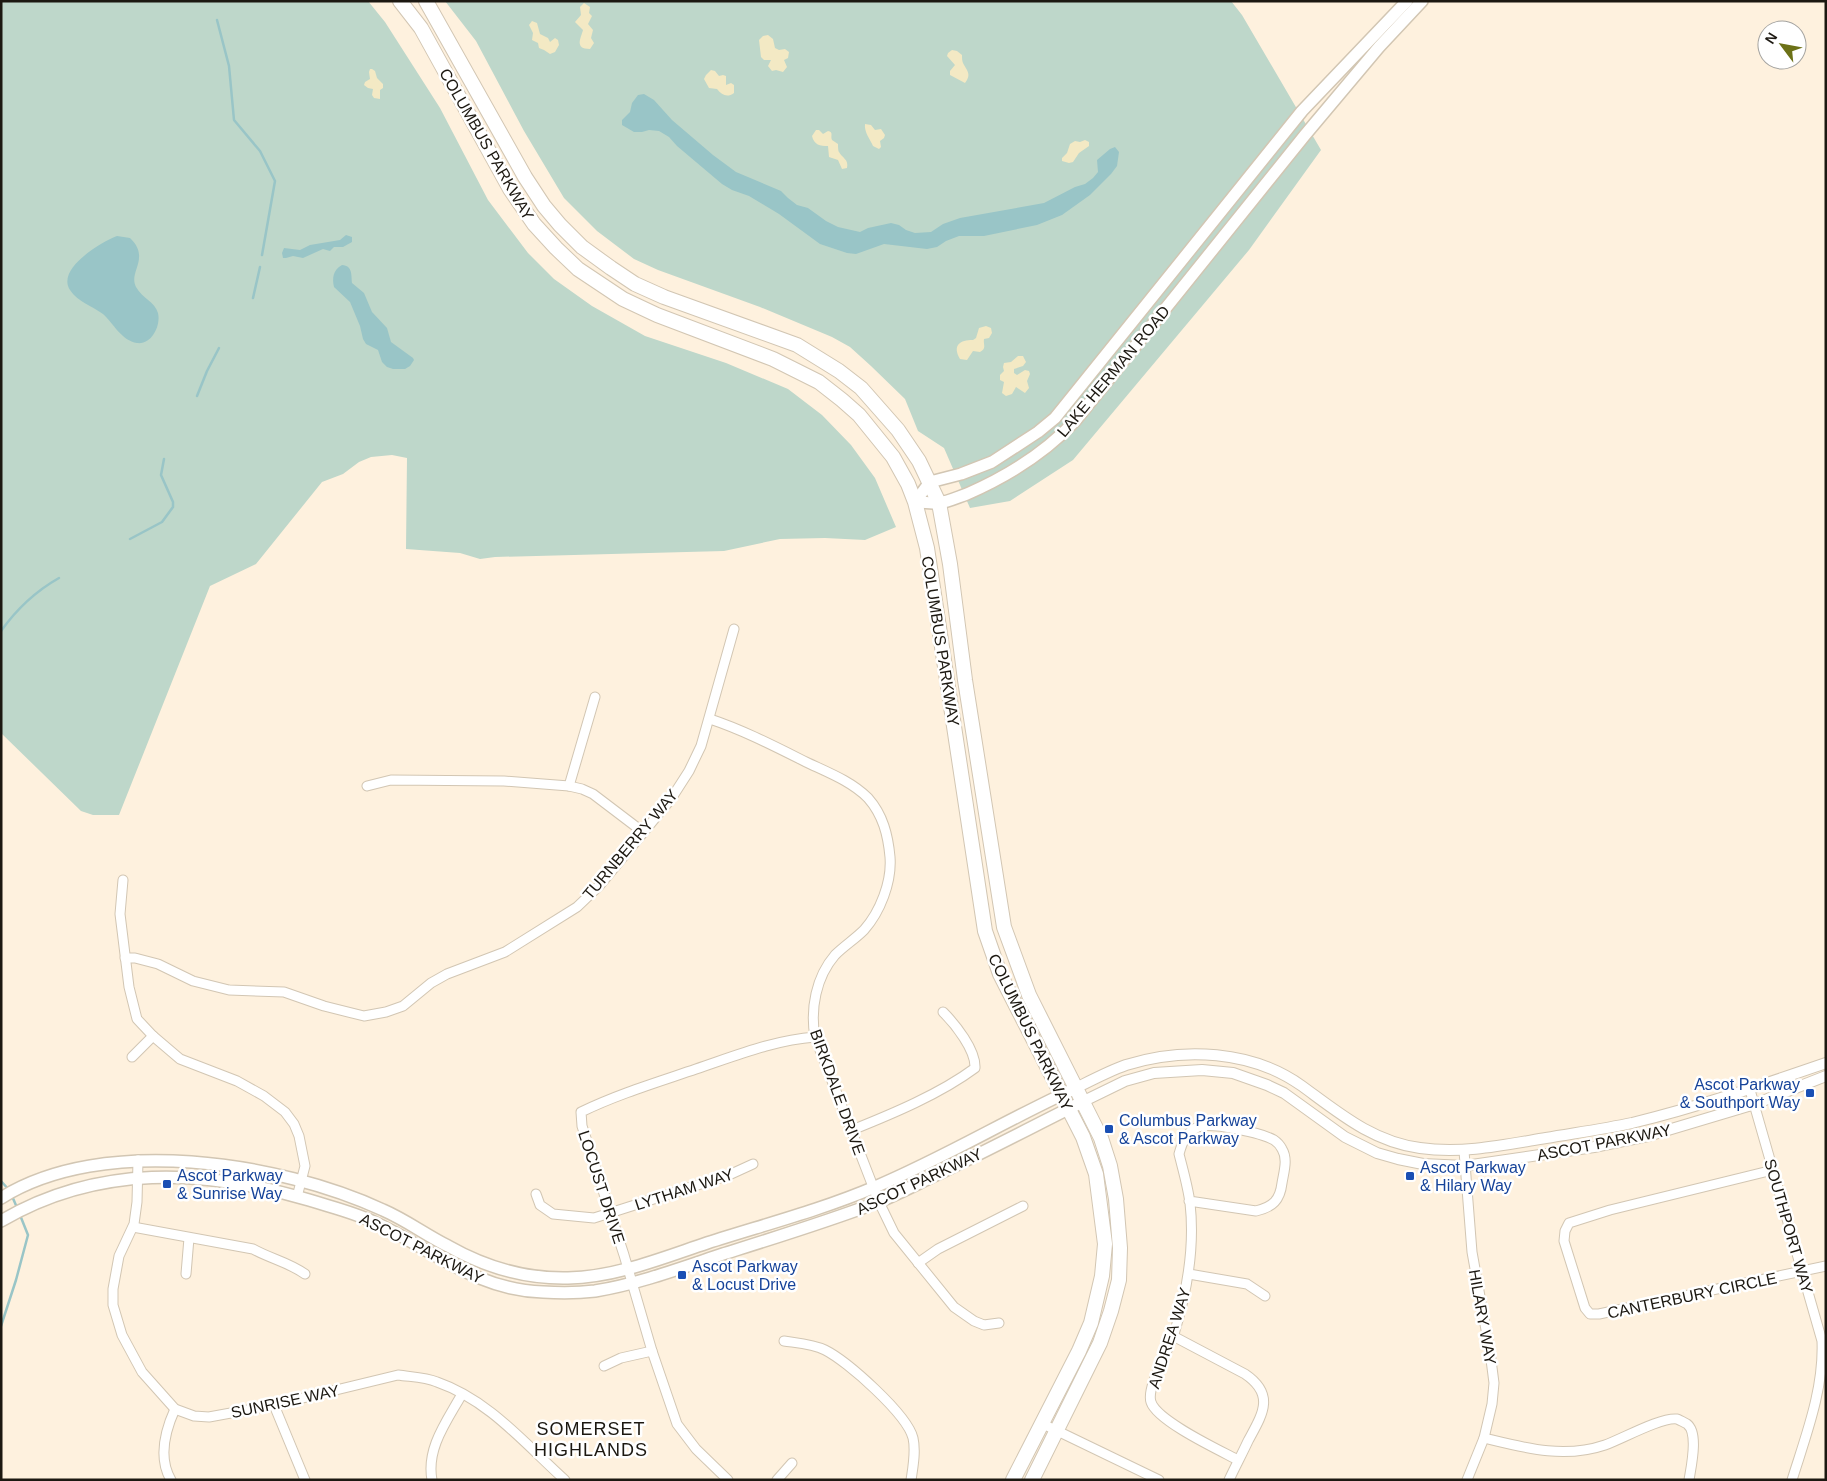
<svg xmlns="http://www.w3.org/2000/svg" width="1827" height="1481" font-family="Helvetica,sans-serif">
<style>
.green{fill:#bed7ca}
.sand{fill:#f3e9c4}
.water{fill:#99c5c7}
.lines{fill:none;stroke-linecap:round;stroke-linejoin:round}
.stream{stroke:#99c5c7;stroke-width:2.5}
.minor-casing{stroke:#d2c6b3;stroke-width:11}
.tertiary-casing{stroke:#d2c6b3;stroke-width:12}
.secondary-casing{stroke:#d2c6b3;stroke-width:14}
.primary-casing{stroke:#d2c6b3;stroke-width:16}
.minor{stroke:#fff;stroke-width:9}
.tertiary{stroke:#fff;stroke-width:10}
.secondary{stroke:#fff;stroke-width:11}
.primary{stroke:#fff;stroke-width:14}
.transit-dot{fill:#1a4fb4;stroke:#fff;stroke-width:2}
.labels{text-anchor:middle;stroke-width:5;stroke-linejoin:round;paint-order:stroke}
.street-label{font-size:16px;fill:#1c1811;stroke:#fff}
.transit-label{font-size:16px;fill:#164399;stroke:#fff;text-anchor:start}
.neighbourhood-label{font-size:18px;letter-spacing:1px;fill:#1c1811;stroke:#fff}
</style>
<rect width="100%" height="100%" fill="#fef1de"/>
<g class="green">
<path d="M1 1H368L385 22 440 108 488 200 528 253 554 279 592 306 645 336 726 363 788 389 822 415 851 445 875 478 896 527 865 540 825 538 780 539 724 551 495 557 480 559 460 553 406 549 407 458 392 455 371 457 359 462 343 474 322 482 256 564 210 586 119 815H93L81 811 1 733Z"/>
<path d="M445 1H1231L1242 15 1321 150 1249 250 1073 460 1010 501 970 508 944 448 918 431 905 399 871 366 850 347 832 337 760 307 658 270 634 259 597 231 564 198 524 131 476 41Z"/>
</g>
<g class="sand">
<path d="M584 3 590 7 589 13 592 16 588 24 593 30 591 38 594 43 590 49C574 49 581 38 583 30L575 22 581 15 580 7Z"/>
<path d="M532 21 537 23 540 34 548 38 550 42 555 38 558 40 559 45 555 52 550 54 544 50 539 48 538 43 532 40 533 33 529 25Z"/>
<path d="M768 35 773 39 775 48 779 50 785 49 789 52 788 58 784 60 787 67 783 72 776 70 772 71 768 66 771 60H764L761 57 759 40 763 36Z"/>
<path d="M952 50 957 51 962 55C962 58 962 61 963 63 967 71 972 74 965 83L950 75V71L955 65 947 56 948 53Z"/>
<path d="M370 69H372L375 71 377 78 383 84V88L380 90V99L374 98 372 95 373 89 368 88 364 85 365 82 370 79 369 72Z"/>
<path d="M711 70 715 71 719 76 723 75 726 76V85L731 83 734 85V93C727 98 722 95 717 89L709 88 704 79 706 75Z"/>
<path d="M865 124 871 125 875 130 881 129 885 135 884 138 880 141 881 147 879 149 873 146C870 139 864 132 865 124Z"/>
<path d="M816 130H819L823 134 828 131C834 132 830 136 832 140L838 144C838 145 838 151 839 152 842 158 849 159 847 168L842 169 838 160 829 157 828 146C820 146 814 145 812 136Z"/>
<path d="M1085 140 1089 142V146L1079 153 1073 162 1069 163 1062 161V158L1067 153 1070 144 1075 141 1080 142Z"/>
<path d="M986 326 991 328 992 333 989 338 984 339C983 345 987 348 980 352L973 351 967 360 960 359C952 345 960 340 973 340L976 338 979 328Z"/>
<path d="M1018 356H1023L1026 362 1023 366 1014 369V373L1017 375 1025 370 1029 371 1030 374 1027 381 1029 388 1025 393 1016 387 1012 394 1006 396 1002 393 1004 382 1000 380V375L1004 371 1003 367 1004 363 1011 362Z"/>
</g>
<g class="water">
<path d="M644 94 654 100 672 120 713 155 736 172 781 191 788 198 797 205 808 208 826 221 838 227 860 232 868 228 891 223 899 225 906 230 915 233 931 232 943 224 960 218 1044 203 1075 187 1085 184 1093 178 1098 172 1097 160 1110 149 1115 147 1119 152 1117 166 1111 174 1090 195 1062 215 1037 225 984 236H959L946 241 937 247 927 249 884 244 856 254 847 253 820 244 779 214 749 196 732 190 722 184 677 146 669 137 659 131 649 130 642 132H634L622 125V120L630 112 632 103 638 95Z"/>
<path d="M346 235 352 237V242L343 247H334L330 251 323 249 303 258 293 256 286 258H283L282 253 284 248 300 250 310 245 340 240Z"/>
<path d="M117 236 130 238C151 258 128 272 136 287 142 298 155 302 158 313 161 325 152 345 137 343 122 341 113 323 103 314 92 306 78 302 70 290 56 269 101 242 117 236Z"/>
<path d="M342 265C353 266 351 275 352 283L364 293 372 312 387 328 391 342 413 358 414 360 410 366 405 369H393L387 367 382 362 378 350 366 344 363 339 360 326 350 302 334 287C332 278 333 270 342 265Z"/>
</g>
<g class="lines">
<g class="stream">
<path d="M217 20 229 66 234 120 260 151 275 181 262 255"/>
<path d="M253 298 260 267"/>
<path d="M197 396 207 371 219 348"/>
<path d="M130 539 162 522 173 507V502L161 475 164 459"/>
<path d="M1 631C16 610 36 591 59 578"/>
<path d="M1 1181 10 1191"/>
<path d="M12 1196 18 1210"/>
<path d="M1 1326 16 1280 28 1235 20 1215"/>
</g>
<defs>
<g id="minor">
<path d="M710 719C743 730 774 746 806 762 827 772 851 781 868 798 883 815 888 835 890 857 892 882 880 912 864 930 855 939 844 946 835 955 816 977 810 1009 815 1037L879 1202 894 1233 954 1307 974 1321 984 1325 999 1323"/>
<path d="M367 786 391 780 504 781 569 786 582 789 593 794 643 832"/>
<path d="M569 786 595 697"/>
<path d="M123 880 120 914 129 987 137 1019 153 1036 180 1059 237 1081 264 1096 285 1112 294 1124 299 1136 305 1166 297 1197"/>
<path d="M125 958H135L158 964 193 981 229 990 284 992 324 1006 364 1016 386 1012 403 1006 431 983 447 974 505 952 577 907 600 885 671 799 689 771 701 746 734 629"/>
<path d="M132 1057 153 1036"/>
<path d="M1750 1090 1822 1341C1824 1389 1806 1435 1792 1480"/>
<path d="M852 1130C892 1114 940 1094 975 1068 976 1050 955 1024 943 1012"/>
<path d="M1464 1151 1472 1252 1490 1352 1494 1383 1492 1404 1484 1438 1467 1480"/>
<path d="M138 1160 137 1202 134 1224 119 1256 113 1289V1305L122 1335 142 1372 175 1409 194 1416 209 1417 274 1405 398 1375C411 1377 425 1377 437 1382 489 1400 525 1444 565 1480"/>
<path d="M1773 1170 1610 1210 1569 1223 1565 1231 1564 1241 1585 1308 1590 1314H1599L1826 1266"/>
<path d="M536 1194 540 1205 553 1214 594 1218 729 1175 753 1164"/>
<path d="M1189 1201 1256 1211C1273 1207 1280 1200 1282 1183 1284 1171 1288 1159 1282 1149 1280 1145 1277 1142 1274 1140 1262 1133 1211 1122 1198 1127 1186 1132 1182 1143 1179 1154 1183 1170 1188 1187 1190 1203 1195 1247 1187 1292 1174 1334 1169 1350 1146 1387 1151 1402 1157 1421 1219 1450 1238 1460"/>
<path d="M133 1227 253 1249C271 1259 288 1262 305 1274"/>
<path d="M918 1263 938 1249 1023 1206"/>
<path d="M186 1274 189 1238"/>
<path d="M1189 1274 1247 1284 1265 1296"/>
<path d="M1173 1336 1245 1374C1276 1395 1262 1415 1248 1441 1242 1454 1235 1467 1229 1480"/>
<path d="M784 1341C797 1343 813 1344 825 1350 847 1361 907 1414 913 1438 916 1451 913 1467 911 1480"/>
<path d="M604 1366 621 1358 652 1351"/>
<path d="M274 1405 305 1480"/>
<path d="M1043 1424 1159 1480"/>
<path d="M1484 1438C1525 1448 1564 1459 1605 1445 1622 1439 1661 1417 1677 1419 1680 1420 1685 1423 1687 1424 1699 1433 1691 1467 1689 1480"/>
<path d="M171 1480C158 1458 165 1431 175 1409"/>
<path d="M432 1480C426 1448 447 1421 462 1394"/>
<path d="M728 1480 696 1449 677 1424 652 1351 624 1255 582 1126 581 1112C618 1094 658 1082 696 1069 735 1056 774 1040 815 1037"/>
<path d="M777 1480 792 1463"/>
</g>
<g id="tertiary">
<path d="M1076 1088C1092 1080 1109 1071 1126 1065 1183 1047 1252 1050 1302 1086 1339 1113 1373 1142 1420 1148 1463 1154 1504 1145 1546 1138 1575 1133 1604 1129 1632 1123 1698 1107 1762 1085 1826 1063"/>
<path d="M1084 1101 1125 1081 1154 1073 1202 1070 1233 1073 1267 1085 1284 1093 1345 1137 1377 1153 1398 1159 1423 1164 1465 1166 1594 1147 1648 1136 1755 1104 1826 1076"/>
</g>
<g id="secondary">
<path d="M915 502C922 502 930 503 938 503 948 502 958 497 967 494 1008 476 1045 453 1075 421L1305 135 1379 47 1422 1"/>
<path d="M915 502 930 482 961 474 992 462 1038 432 1055 418 1302 111 1407 1"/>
<path d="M1 1198C103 1134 279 1162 383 1210 406 1220 426 1235 448 1246 485 1267 525 1279 568 1278 616 1277 662 1258 707 1243 763 1225 821 1210 875 1187 944 1158 1008 1119 1076 1088"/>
<path d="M1 1221C98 1164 204 1169 309 1200 331 1207 353 1212 374 1222 432 1249 475 1290 543 1292 560 1293 578 1293 595 1291 638 1284 681 1268 723 1254 774 1238 826 1222 876 1203 896 1195 915 1185 934 1176 984 1152 1034 1126 1084 1101"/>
</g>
<g id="primary">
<path d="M400 1 421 28 510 189 534 224 556 248 578 269 623 299 657 315 773 359 819 382 842 400 859 415 893 457 908 484 915 502 927 548 985 931 1000 974 1083 1137 1096 1174 1105 1244 1102 1276 1091 1323 1079 1351 1013 1480"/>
<path d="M426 1 525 177 544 206 560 225 582 247 611 268 635 284 664 297 797 345 839 371 861 388 898 430 919 461 939 503 950 564 965 680 1004 927 1029 995 1101 1138 1110 1166 1116 1199 1120 1248 1119 1280 1111 1311 1100 1343 1032 1480"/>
</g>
</defs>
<use href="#minor" class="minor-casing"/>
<use href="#tertiary" class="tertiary-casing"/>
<use href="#secondary" class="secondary-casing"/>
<use href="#primary" class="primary-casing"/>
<use href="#minor" class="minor"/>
<use href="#tertiary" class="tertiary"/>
<use href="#secondary" class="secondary"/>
<use href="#primary" class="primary"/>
</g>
<g class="transit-dot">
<rect x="1805" y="1088" width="10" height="10" rx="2.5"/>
<rect x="1104" y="1124" width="10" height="10" rx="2.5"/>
<rect x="1405" y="1171" width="10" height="10" rx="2.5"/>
<rect x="162" y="1179" width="10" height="10" rx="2.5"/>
<rect x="677" y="1270" width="10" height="10" rx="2.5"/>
</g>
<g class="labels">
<g class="street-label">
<text transform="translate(487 144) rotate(60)" y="6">COLUMBUS PARKWAY</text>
<text transform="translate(1113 371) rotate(-50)" y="6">LAKE HERMAN ROAD</text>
<text transform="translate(941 641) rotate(81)" y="6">COLUMBUS PARKWAY</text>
<text transform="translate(630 844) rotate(-50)" y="6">TURNBERRY WAY</text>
<text transform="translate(1031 1032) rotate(64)" y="6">COLUMBUS PARKWAY</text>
<text transform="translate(838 1092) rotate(70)" y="6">BIRKDALE DRIVE</text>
<text transform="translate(1604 1142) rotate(-11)" y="6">ASCOT PARKWAY</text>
<text transform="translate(919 1181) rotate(-25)" y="6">ASCOT PARKWAY</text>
<text transform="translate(602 1187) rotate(72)" y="6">LOCUST DRIVE</text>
<text transform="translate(684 1189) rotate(-18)" y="6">LYTHAM WAY</text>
<text transform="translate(1789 1226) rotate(74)" y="6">SOUTHPORT WAY</text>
<text transform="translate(422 1248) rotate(27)" y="6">ASCOT PARKWAY</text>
<text transform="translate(1692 1295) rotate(-12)" y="6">CANTERBURY CIRCLE</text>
<text transform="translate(1483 1317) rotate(80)" y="6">HILARY WAY</text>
<text transform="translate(1169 1338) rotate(-72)" y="6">ANDREA WAY</text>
<text transform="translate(285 1401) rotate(-12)" y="6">SUNRISE WAY</text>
</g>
<g class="transit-label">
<text x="1800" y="1090" text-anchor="end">Ascot Parkway<tspan x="1800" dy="18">&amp; Southport Way</tspan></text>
<text x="1119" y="1126">Columbus Parkway<tspan x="1119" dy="18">&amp; Ascot Parkway</tspan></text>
<text x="1420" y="1173">Ascot Parkway<tspan x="1420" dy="18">&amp; Hilary Way</tspan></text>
<text x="177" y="1181">Ascot Parkway<tspan x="177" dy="18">&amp; Sunrise Way</tspan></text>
<text x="692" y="1272">Ascot Parkway<tspan x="692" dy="18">&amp; Locust Drive</tspan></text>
</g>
<g class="neighbourhood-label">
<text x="591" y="1435">SOMERSET<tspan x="591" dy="21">HIGHLANDS</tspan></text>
</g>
</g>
<rect width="1827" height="1481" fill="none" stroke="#1c1811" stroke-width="5"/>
<g transform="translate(1782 45) rotate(302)"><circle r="24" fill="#ffffff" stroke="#a4a3a0"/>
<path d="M0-4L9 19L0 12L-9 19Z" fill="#6c7117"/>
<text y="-8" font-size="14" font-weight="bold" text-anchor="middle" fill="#1c1811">N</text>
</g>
</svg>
